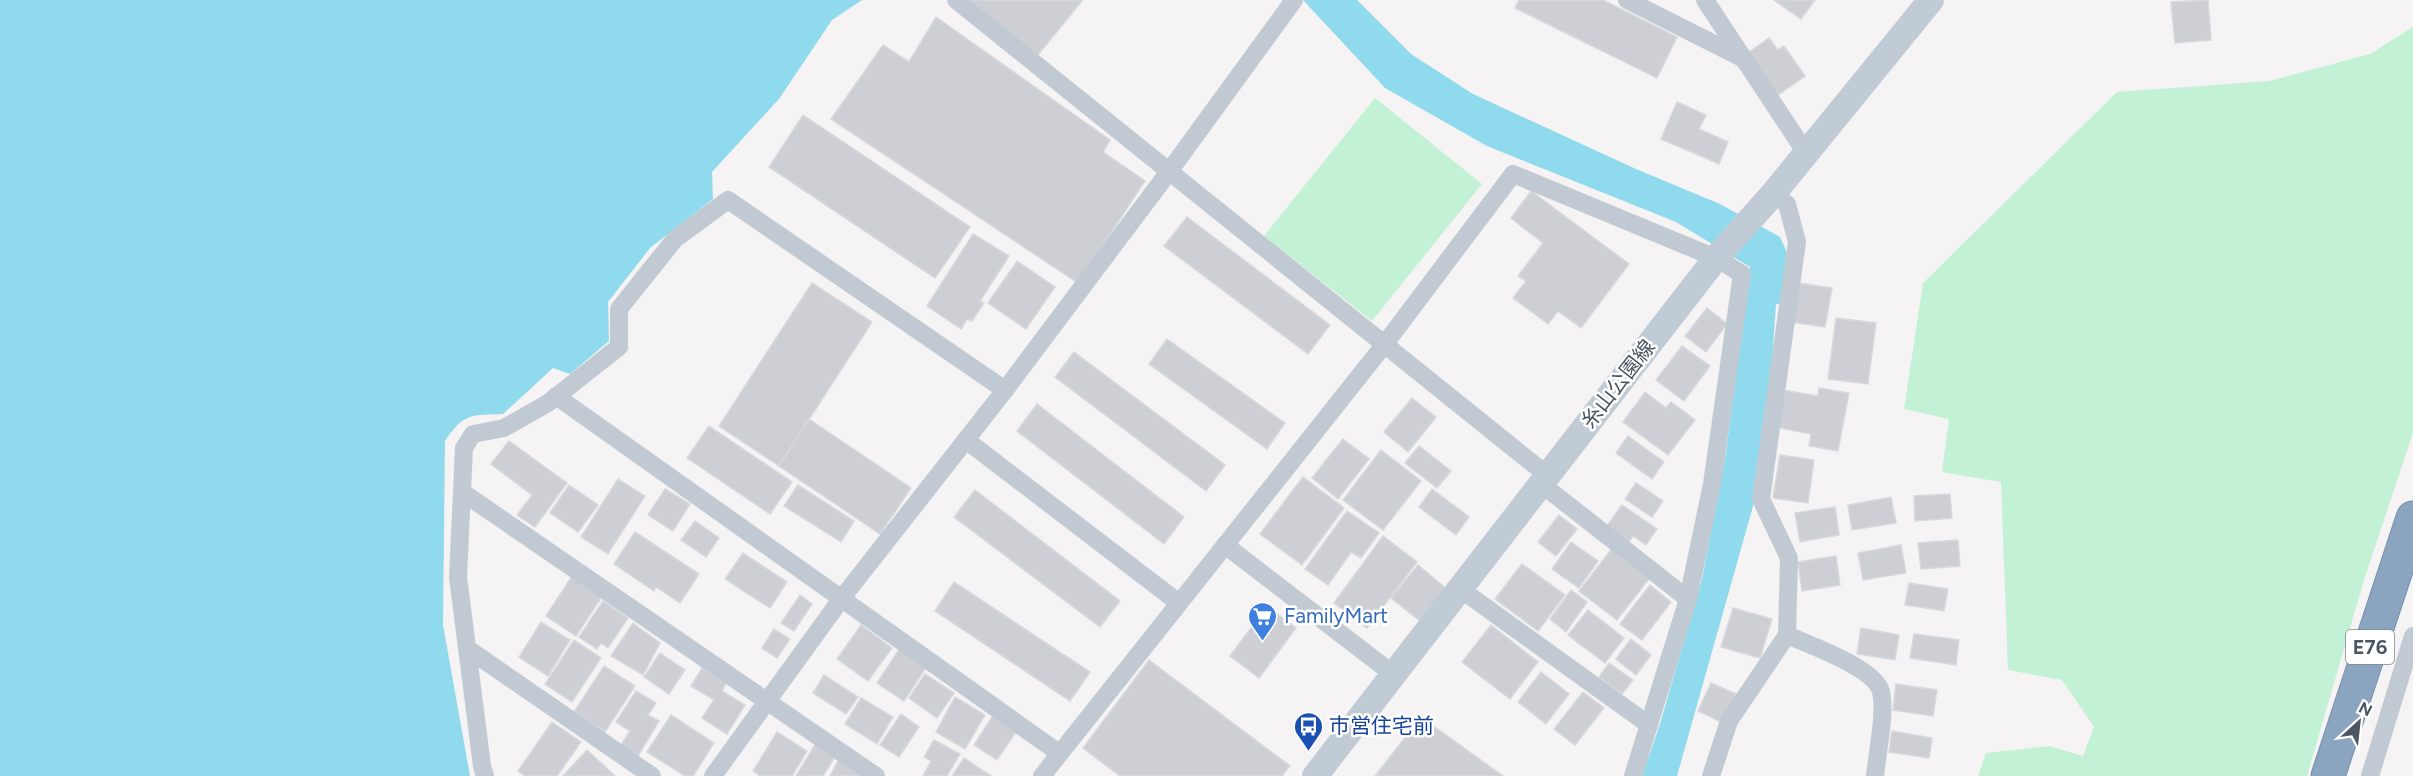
<svg xmlns="http://www.w3.org/2000/svg" width="2413" height="776" font-family="Figtree,'Noto Sans JP',sans-serif">
<style>
.green{fill:#c3f1d5}
.water{fill:#90daee}
.building{fill:#cdcfd5;stroke:#d7d9de;stroke-width:1.5}
.lines{fill:none;stroke-linecap:round;stroke-linejoin:round}
.motorway-casing{stroke:#7690ad;stroke-width:35}
.minor{stroke:#c1cad2;stroke-width:18}
.secondary{stroke:#c1cbd6;stroke-width:26}
.motorway{stroke:#8ba5c1;stroke-width:33}
.labels{text-anchor:middle;stroke-width:5;stroke-linejoin:round;paint-order:stroke}
.shield{fill:#fff;stroke:#808990;stroke-width:1.5}
.shield-label{font-size:20px;font-weight:bold;fill:#4a5661}
.street-label{font-size:21px;fill:#4a5661;stroke:#fff}
.shop-label{font-size:21px;fill:#366cbe;stroke:#fff;text-anchor:start}
.transit-label{font-size:21px;fill:#164399;stroke:#fff;text-anchor:start}
</style>
<rect width="100%" height="100%" fill="#f5f3f3"/>
<g class="green">
<path d="M2413 27V433L2364 580 2307 776H1978L1986 753 2049 746 2083 756 2094 727 2062 680 2008 670 2001 482 1942 472 1949 419 1904 409 1923 283 2117 92 2269 81 2370 54Z"/>
<path d="M1375 98 1482 184 1372 321 1264 236Z"/>
</g>
<g class="water">
<path d="M0 0H862L832 20 779 99 712 172 713 199 650 248 608 302 609 341 570 374 553 368 503 414C471 415 464 413 445 441L443 625 470 776H0Z"/>
<path d="M1303 0H1357L1411 54 1473 94 1636 169 1720 204 1780 237 1786 250 1789 269 1784 305 1776 304 1770 391 1759 485 1677 776H1642L1660 724 1702 579 1726 452 1750 267 1676 222 1487 146 1385 88Z"/>
</g>
<g class="building">
<path d="M970 0H1081L1082 1 1037 56Z"/>
<path d="M1519 0H1603L1677 37 1657 78 1515 8Z"/>
<path d="M1774 0H1815L1801 19Z"/>
<path d="M2208 0 2211 40 2175 43 2171 2Z"/>
<path d="M936 17 1110 140 1103 152 1145 181 1078 283 831 119 883 45 909 62Z"/>
<path d="M1769 38 1778 50 1784 46 1805 76 1778 95 1748 53Z"/>
<path d="M1677 102 1706 115 1699 129 1728 142 1719 164 1661 139Z"/>
<path d="M803 115 970 227 935 278 769 167Z"/>
<path d="M1531 191 1629 264 1581 328 1558 311 1548 324 1513 298 1526 281 1518 276 1543 243 1511 218Z"/>
<path d="M1187 217 1330 325 1308 354 1164 246Z"/>
<path d="M973 234 1009 256 980 301 984 303 972 321 967 319 961 329 927 306Z"/>
<path d="M1017 261 1055 287 1026 329 988 303Z"/>
<path d="M812 283 872 322 779 466 719 426Z"/>
<path d="M1798 283 1832 288 1825 327 1791 322Z"/>
<path d="M1707 308 1727 324 1706 352 1685 336Z"/>
<path d="M1836 318 1876 323 1868 384 1828 379Z"/>
<path d="M1167 339 1285 423 1267 449 1149 364Z"/>
<path d="M1682 346 1710 366 1684 401 1656 380Z"/>
<path d="M1074 352 1225 465 1206 491 1055 377Z"/>
<path d="M1819 388 1849 393 1838 451 1809 446 1811 434 1776 427 1783 390 1818 396Z"/>
<path d="M1645 392 1666 408 1671 402 1695 420 1668 455 1623 422Z"/>
<path d="M1412 398 1436 417 1408 452 1384 432Z"/>
<path d="M1037 404 1184 517 1164 544 1017 431Z"/>
<path d="M809 419 911 488 880 534 779 466Z"/>
<path d="M709 426 792 482 770 514 687 458Z"/>
<path d="M1628 436 1664 462 1652 479 1616 453Z"/>
<path d="M1343 439 1369 459 1338 499 1312 478Z"/>
<path d="M509 441 567 483 535 527 517 515 532 495 491 464Z"/>
<path d="M1419 446 1451 471 1437 488 1405 463Z"/>
<path d="M1381 450 1421 481 1383 530 1343 500Z"/>
<path d="M1780 455 1814 460 1808 503 1773 498Z"/>
<path d="M1303 477 1344 508 1302 565 1260 534Z"/>
<path d="M618 479 645 496 608 554 581 537Z"/>
<path d="M1636 483 1663 501 1652 517 1625 499Z"/>
<path d="M569 485 598 505 578 532 550 513Z"/>
<path d="M798 485 854 521 841 542 784 506Z"/>
<path d="M665 489 690 504 673 531 648 515Z"/>
<path d="M1432 489 1469 517 1456 535 1419 507Z"/>
<path d="M975 490 1120 601 1100 627 954 517Z"/>
<path d="M1950 494 1952 518 1915 521 1914 496Z"/>
<path d="M1891 497 1896 523 1852 530 1848 505Z"/>
<path d="M1622 505 1657 529 1646 545 1633 536 1627 545 1604 530Z"/>
<path d="M1835 507 1839 535 1800 542 1795 513Z"/>
<path d="M1347 511 1379 533 1361 558 1351 552 1328 585 1305 569Z"/>
<path d="M1559 515 1577 529 1556 556 1538 542Z"/>
<path d="M695 521 719 538 706 557 681 540Z"/>
<path d="M635 532 699 574 680 603 656 587 654 591 614 564Z"/>
<path d="M1383 536 1417 562 1367 628 1334 603Z"/>
<path d="M1958 540 1960 566 1921 569 1918 543Z"/>
<path d="M1571 542 1598 561 1579 588 1552 569Z"/>
<path d="M1901 545 1906 573 1863 580 1858 553Z"/>
<path d="M1611 550 1649 579 1617 620 1579 591Z"/>
<path d="M743 553 787 582 770 608 725 579Z"/>
<path d="M1836 556 1840 585 1802 591 1798 562Z"/>
<path d="M1522 564 1565 595 1538 631 1495 599Z"/>
<path d="M1418 565 1447 589 1420 621 1391 598Z"/>
<path d="M572 576 603 595 576 636 546 616Z"/>
<path d="M954 582 1090 672 1070 701 935 611Z"/>
<path d="M1909 583 1948 589 1944 611 1905 605Z"/>
<path d="M1650 585 1671 602 1642 640 1620 624Z"/>
<path d="M1571 590 1587 602 1566 632 1550 619Z"/>
<path d="M800 595 812 604 794 631 781 623Z"/>
<path d="M603 601 628 618 608 648 601 643 597 649 579 637Z"/>
<path d="M1267 606 1296 628 1259 678 1230 656Z"/>
<path d="M1733 608 1772 619 1760 658 1721 647Z"/>
<path d="M1588 610 1624 638 1605 663 1568 635Z"/>
<path d="M541 622 570 640 548 676 519 657Z"/>
<path d="M633 623 660 643 643 675 611 656Z"/>
<path d="M861 625 892 648 868 681 837 659Z"/>
<path d="M1491 625 1538 662 1510 699 1462 662Z"/>
<path d="M1861 628 1899 635 1895 660 1857 654Z"/>
<path d="M774 629 790 639 777 658 762 648Z"/>
<path d="M1914 634 1959 640 1956 665 1910 658Z"/>
<path d="M1631 639 1651 655 1636 675 1616 659Z"/>
<path d="M574 640 601 658 572 702 545 684Z"/>
<path d="M900 648 927 666 904 701 877 683Z"/>
<path d="M660 653 685 670 669 694 644 677Z"/>
<path d="M1149 660 1290 766 1282 776H1120L1083 748Z"/>
<path d="M1609 663 1633 680 1622 694 1599 677Z"/>
<path d="M604 666 635 686 605 732 574 712Z"/>
<path d="M702 668 726 683 722 691 745 705 727 734 702 718 714 700 691 686Z"/>
<path d="M1541 672 1569 694 1546 724 1518 702Z"/>
<path d="M925 674 954 693 937 718 909 698Z"/>
<path d="M824 675 858 697 846 714 813 693Z"/>
<path d="M1711 683 1736 694 1723 723 1698 711Z"/>
<path d="M1896 684 1937 690 1933 716 1893 710Z"/>
<path d="M636 691 656 703 648 715 659 721 638 756 621 745 630 731 616 722Z"/>
<path d="M1583 692 1604 708 1575 745 1554 729Z"/>
<path d="M955 697 985 715 965 749 936 732Z"/>
<path d="M861 698 893 717 877 744 845 724Z"/>
<path d="M901 714 919 727 899 757 880 745Z"/>
<path d="M994 714 1018 729 997 760 974 745Z"/>
<path d="M671 715 714 743 693 776H685L647 752Z"/>
<path d="M1421 717 1503 776H1375Z"/>
<path d="M552 722 581 742 557 776H525L518 771Z"/>
<path d="M1892 731 1932 738 1929 758 1889 752Z"/>
<path d="M777 732 807 751 792 776H760L753 771Z"/>
<path d="M818 740 838 752 823 776H796Z"/>
<path d="M934 740 960 754 947 776H923L931 761 924 757Z"/>
<path d="M587 750 615 776H563Z"/>
<path d="M964 758 991 776H952Z"/>
<path d="M839 759 869 776H830Z"/>
</g>
<g class="lines">
<defs>
<path id="motorway" d="M2328 776 2413 518"/>
</defs>
<use href="#motorway" class="motorway-casing"/>
<g class="minor">
<path d="M956 0 1547 475"/>
<path d="M1627 0 1744 59"/>
<path d="M1705 0 1806 153"/>
<path d="M556 396 1059 753"/>
<path d="M966 440 1179 603"/>
<path d="M1540 483 1688 599"/>
<path d="M462 492 876 776"/>
<path d="M1225 545 1393 674"/>
<path d="M1459 588 1649 725"/>
<path d="M1787 635C1809 645 1876 668 1881 692 1886 712 1877 754 1875 776"/>
<path d="M468 649 652 776"/>
<path d="M485 776 482 766 458 577 464 448 473 434 504 428 548 403 619 347V309L675 239 728 200 1005 390"/>
<path d="M713 776 842 598 1005 390 1168 173 1294 0"/>
<path d="M1042 776 1384 345 1513 174 1716 258 1742 274 1712 484 1688 599 1633 776"/>
<path d="M1711 776 1729 721 1787 635 1789 558 1761 499 1797 242 1787 204 1773 194"/>
<path d="M2370 776 2413 636"/>
</g>
<path class="secondary" d="M1315 776 1716 258 1773 194 1931 0"/>
<use href="#motorway" class="motorway"/>
</g>
<defs>
<symbol id="supermarket-pin" viewBox="-11 -11 22 30"><path d="M0 17L-7.5 6A9.5 9.5 0 1 1 7.5 6Z" fill="#3f7fe0" stroke="#fff"/><path d="M-6-5.5h2.5l.6 2H6L4.5 2H-2.5L-4.4-4H-6ZM-1.5 3.2a1.3 1.3 0 1 0 .1 0ZM3 3.2a1.3 1.3 0 1 0 .1 0Z" fill="#fff"/></symbol>
<symbol id="bus-pin" viewBox="-11 -11 22 30"><path d="M0 17L-7.5 6A9.5 9.5 0 1 1 7.5 6Z" fill="#1a4fb4" stroke="#fff"/><path d="M-5-6H5V4H4V6H2V4H-2V6H-4V4H-5ZM-3.5-4V0h7V-4ZM-3.5 1.2v1.5H-2V1.2ZM2 1.2v1.5H3.5V1.2Z" fill="#fff"/></symbol>
</defs>
<g fill-rule="evenodd">
<use href="#supermarket-pin" x="1246" y="600" width="33" height="45"/>
<use href="#bus-pin" x="1292" y="710" width="33" height="45"/>
</g>
<g class="labels">
<rect class="shield" x="2346" y="630" width="48" height="34" rx="4.5"/>
<g class="shield-label">
<text x="2370" y="654">E76</text>
</g>
<g class="street-label">
<text transform="translate(1618 384) rotate(-52)" y="7">糸山公園線</text>
</g>
<g class="shop-label">
<text x="1284" y="623">FamilyMart</text>
</g>
<g class="transit-label">
<text x="1329" y="733">市営住宅前</text>
</g>
</g>
<g transform="translate(2359 722) rotate(27)" stroke="#ffffff" stroke-width="4.5" paint-order="stroke">
<path d="M0-4.5L10 22L0 15L-10 22Z" fill="#4a5661"/>
<text y="-9" font-size="16" font-weight="bold" text-anchor="middle" fill="#4a5661">N</text>
</g>
</svg>
